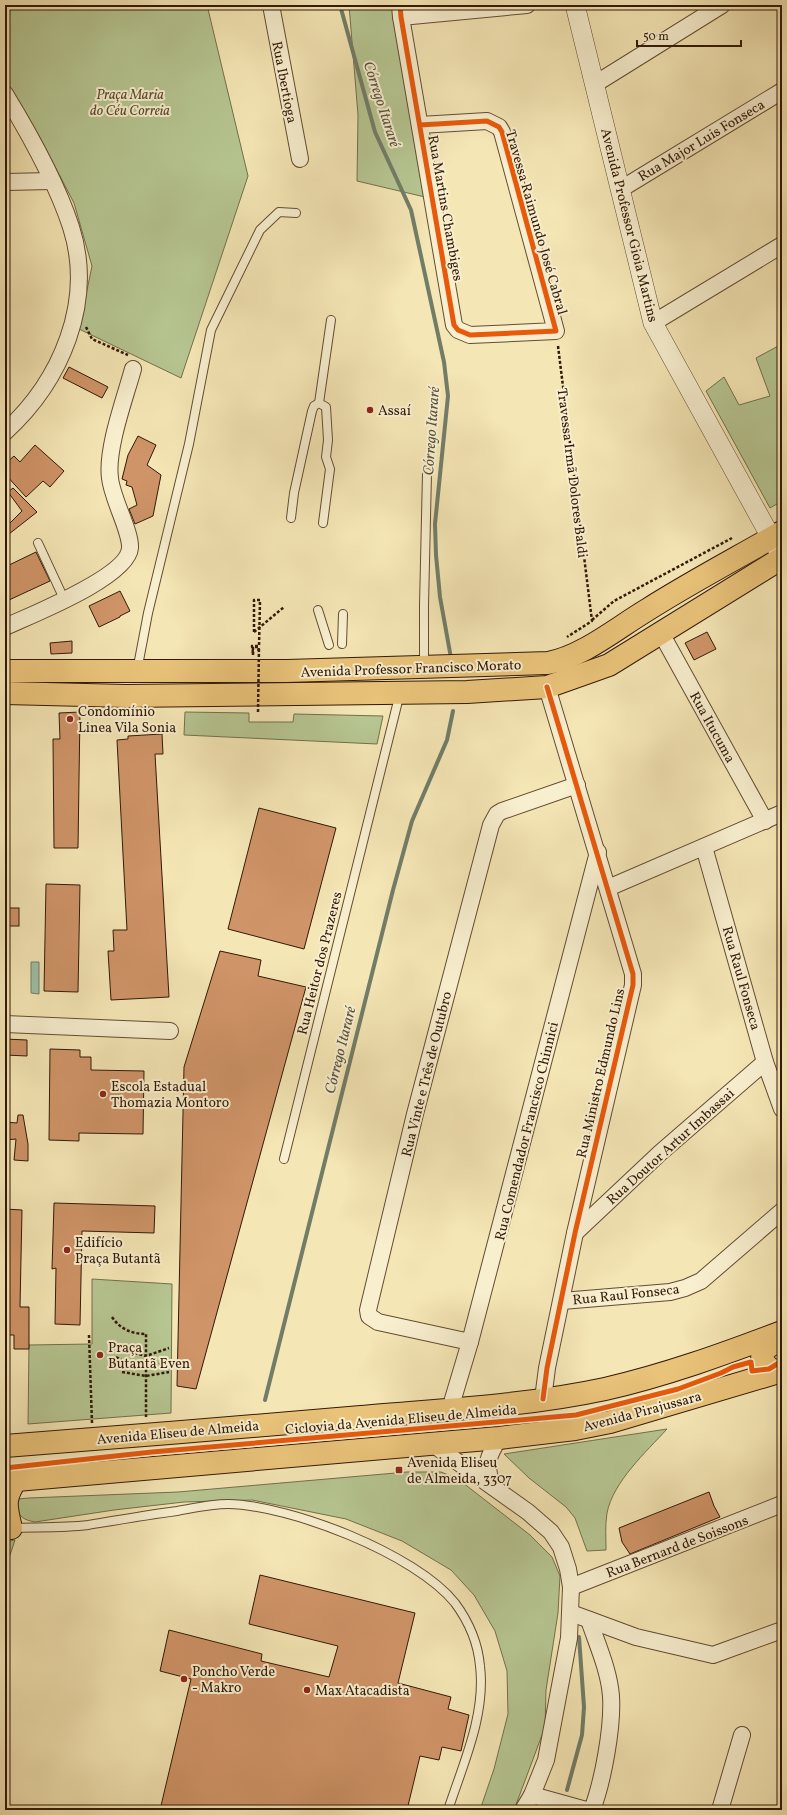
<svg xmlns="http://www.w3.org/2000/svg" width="787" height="1815" font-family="Vollkorn,serif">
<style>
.green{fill:#b6c692;stroke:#746f4c}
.water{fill:#9dc0a8;stroke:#727d68}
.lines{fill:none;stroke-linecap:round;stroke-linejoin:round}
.stream{stroke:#727d68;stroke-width:4}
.building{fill:#cf9468;stroke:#321807}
.service-casing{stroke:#634c32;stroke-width:10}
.minor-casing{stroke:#634c32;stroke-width:18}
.tertiary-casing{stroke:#634c32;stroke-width:20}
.primary-casing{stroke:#321807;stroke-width:24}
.trunk-casing{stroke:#321807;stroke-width:24}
.path{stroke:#321807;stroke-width:2.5;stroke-dasharray:3 2;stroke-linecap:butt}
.service{stroke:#f8efcf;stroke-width:8}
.minor{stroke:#f8efcf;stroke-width:16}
.tertiary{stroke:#f8efcf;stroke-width:19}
.primary{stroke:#eac37a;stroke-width:22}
.trunk{stroke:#eac37a;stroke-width:22}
.path-bridge{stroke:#321807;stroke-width:2.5;stroke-dasharray:3 2;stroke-linecap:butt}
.cycleway-casing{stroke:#f8efcf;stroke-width:8}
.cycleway{stroke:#e8590c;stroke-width:5}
.poi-dot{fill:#8f2418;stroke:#f8efcf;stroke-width:1.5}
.labels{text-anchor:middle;stroke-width:4;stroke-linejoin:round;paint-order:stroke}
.street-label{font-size:14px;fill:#321807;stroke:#f8efcf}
.park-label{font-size:14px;font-style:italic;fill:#5a4c31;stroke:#f8efcf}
.poi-label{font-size:14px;fill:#321807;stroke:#f8efcf;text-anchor:start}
.water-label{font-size:15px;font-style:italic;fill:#57533f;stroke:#f8efcf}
</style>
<rect width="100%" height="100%" fill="#f5e6b5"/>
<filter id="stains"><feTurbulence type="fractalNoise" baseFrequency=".005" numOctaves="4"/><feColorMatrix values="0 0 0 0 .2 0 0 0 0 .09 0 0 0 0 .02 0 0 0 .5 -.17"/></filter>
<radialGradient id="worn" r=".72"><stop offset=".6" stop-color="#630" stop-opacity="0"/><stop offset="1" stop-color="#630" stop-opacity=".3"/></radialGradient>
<g class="green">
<path d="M5 5H207L248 176 181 378 79 329 92 266 74 203 39 136 5 83Z"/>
<path d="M349 5H397L425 197 357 181 358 115Z"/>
<path d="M782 344V501L770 508 706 391 724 377 739 405 770 396 756 358Z"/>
<path d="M185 712 249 713V722H293L294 714 383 716 377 744 184 735Z"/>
<path d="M92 1279 172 1284 171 1413 28 1424 29 1345 92 1344Z"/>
<path d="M667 1429C646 1452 613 1482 607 1513 605 1525 606 1538 606 1550L587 1551 575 1518 566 1507 529 1478 504 1454Z"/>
<path d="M407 1472H441L458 1479 530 1535 552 1557 560 1576 558 1613 546 1690 545 1727 514 1810H480L494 1769 508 1714 507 1671 495 1631 474 1595 451 1570 402 1541 346 1519 252 1500 184 1502 114 1510 35 1522C24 1520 19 1517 15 1506L18 1499 29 1498 178 1492Z"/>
<path d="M15 1540 5 1570V1542Z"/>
</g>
<path class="water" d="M31 962H39V994L31 993Z"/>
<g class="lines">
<g class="stream">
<path d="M340 5 375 132 411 210 444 362 448 396 435 524 436 555 440 597 451 658"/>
<path d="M265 1400 393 890 412 821 447 740 453 711"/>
<path d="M567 1790 582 1735 584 1707 579 1637"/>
</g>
</g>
<g class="building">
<path d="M69 367 108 387 102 398 63 378Z"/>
<path d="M138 436 156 445 147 465 161 475 153 516 135 524 129 509 137 505 132 487 126 485 127 481 122 479 128 455Z"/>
<path d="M35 445 64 471 50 487 43 481 26 497 5 474V464L14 456 20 462Z"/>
<path d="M13 488 37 512 9 534 5 528 22 511 8 492Z"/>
<path d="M36 552 50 581 9 600 5 590V567Z"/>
<path d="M120 591 130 611 120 616V617L99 627 89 606Z"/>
<path d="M707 632 716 649 694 660 685 643Z"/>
<path d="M72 641V653L51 654 50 643Z"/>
<path d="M80 712 78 848H54L53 739H60L59 713Z"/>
<path d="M162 734 163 754H155L169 997 111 1000 108 951H114L113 930H127L117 740 128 739V736Z"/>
<path d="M259 808 336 828 304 949 228 929Z"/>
<path d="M46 884 80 885 78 992 44 991Z"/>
<rect x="5" y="908" width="14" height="18"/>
<path d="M220 951 261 960 258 976 306 987 196 1389 177 1386 184 1067Z"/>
<path d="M5 1039 27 1040V1056L5 1055Z"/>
<path d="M50 1049 80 1050V1057H91V1070L144 1071 143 1134 79 1133V1141L49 1140Z"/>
<path d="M18 1115H23L28 1144V1161L14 1160 16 1139 5 1140V1122L17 1123Z"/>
<path d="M54 1203 155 1206 154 1233 82 1231 80 1325 55 1324 56 1268 52 1269Z"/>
<path d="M5 1209 22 1210 20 1307H29V1349H14V1335H5Z"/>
<path d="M709 1492 714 1506 720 1517 630 1554 622 1542 619 1528Z"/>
<path d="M260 1575 415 1613 398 1683 451 1697 448 1709 469 1715 461 1751 442 1747 439 1760 420 1756 407 1810H160L191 1679 160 1671 169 1630 262 1654 261 1661 329 1677 338 1646 249 1624Z"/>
</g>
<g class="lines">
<defs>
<g id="service">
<path d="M319 403 331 320"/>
<path d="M291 518 294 493 312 411 314 406 319 403 326 407 328 440 326 457 330 469 323 523"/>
<path d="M38 543 64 599"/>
<path d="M318 610 329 645"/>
<path d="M342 644 343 614"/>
<path d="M424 666V606L427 473"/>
<path d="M137 671 148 613 189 444 211 330 260 230 279 212 296 213"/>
<path d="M284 1159 400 693"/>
<path d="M12 1528C37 1527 63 1528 88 1525 118 1520 147 1515 177 1511 194 1508 211 1504 228 1504 290 1505 416 1554 455 1603 469 1622 478 1643 480 1666 486 1715 463 1764 448 1810"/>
</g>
<g id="minor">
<path d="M271 5 300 159"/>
<path d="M400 5 401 17 454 325 458 330 470 335 556 331 502 132 499 127 487 121 420 125"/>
<path d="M401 17 527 5"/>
<path d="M595 84 722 5"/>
<path d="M5 94C30 135 56 181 71 227 95 302 61 381 5 432"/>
<path d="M5 182 52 181"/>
<path d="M621 189 782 91"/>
<path d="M653 323 782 245"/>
<path d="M5 627C31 615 128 577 130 548 131 531 112 499 110 478 106 449 125 398 133 369"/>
<path d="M661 633 765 821"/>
<path d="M704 847 765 1062 782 1109"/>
<path d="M608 888 782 813"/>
<path d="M5 1024 170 1031"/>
<path d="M575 1233 660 1153 765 1062"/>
<path d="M562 1301 670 1292 685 1288 701 1281 782 1211"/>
<path d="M470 1342 378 1322 369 1316 368 1310 415 1114 491 825 497 814 502 811 577 785"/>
<path d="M543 1399 547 1368 575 1233 633 985V974L547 687"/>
<path d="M450 1409 470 1342 598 852"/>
<path d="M431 1443 528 1512 551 1532 561 1547 568 1569 571 1587 569 1638 546 1760 532 1795 523 1810"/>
<path d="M492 1486C485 1463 487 1458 499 1438"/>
<path d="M571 1587 782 1504"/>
<path d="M571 1613 636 1637 713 1655 782 1630"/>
<path d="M589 1620C597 1644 609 1670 611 1696 613 1727 603 1781 592 1810"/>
<path d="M532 1795 586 1810"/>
<path d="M720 1810 742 1735"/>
</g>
<path id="tertiary" d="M575 5 653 323 779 552"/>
<g id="primary">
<path d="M776 1373C754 1359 760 1348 782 1340"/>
<path d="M5 1446C124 1437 242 1427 361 1417 441 1410 526 1406 605 1389 666 1375 724 1354 782 1332"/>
<path d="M5 1481 499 1438 575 1429 610 1422 782 1371"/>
<path d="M11 1528C6 1507 3 1499 16 1480"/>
</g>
<g id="trunk">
<path d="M5 671H287L548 663C582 657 617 628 647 610 691 582 737 558 782 532"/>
<path d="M5 693 126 696 467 692 547 687 609 665 782 558"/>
</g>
</defs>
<use href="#service" class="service-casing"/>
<use href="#minor" class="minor-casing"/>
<use href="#tertiary" class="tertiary-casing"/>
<use href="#primary" class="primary-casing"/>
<use href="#trunk" class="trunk-casing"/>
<g class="path">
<path d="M86 327 92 339 128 355"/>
<path d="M558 346 592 621 567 637"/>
<path d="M592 620 614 601 732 538"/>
<path d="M254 632V600H260L259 647"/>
<path d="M254 632 284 607"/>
<path d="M253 653 252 646H259"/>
<path d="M253 655V647H259L258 653"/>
<path d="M112 1317C120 1329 132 1334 146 1334V1417"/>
<path d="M89 1335 92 1423"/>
<path d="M120 1349 146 1356 169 1348"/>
<path d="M116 1357C137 1369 146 1368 169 1361"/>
<path d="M122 1372 146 1376 169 1372"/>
</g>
<use href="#service" class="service"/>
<use href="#minor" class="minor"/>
<use href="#tertiary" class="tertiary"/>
<use href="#primary" class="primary"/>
<use href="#trunk" class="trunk"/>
<path class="path-bridge" d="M258 712 259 647"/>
<defs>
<g id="cycleway">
<path d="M400 5 401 17 454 325 458 330 470 335 556 331 502 132 499 127 487 121 420 125"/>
<path d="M543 1399 547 1368 575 1233 633 985V974L547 687"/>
<path d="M5 1468 152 1452 576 1415 678 1389 721 1373 733 1367 751 1362 752 1371 769 1369 782 1361"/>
</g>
</defs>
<use href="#cycleway" class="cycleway-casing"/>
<use href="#cycleway" class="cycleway"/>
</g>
<g class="poi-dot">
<circle cx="370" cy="410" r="4"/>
<circle cx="70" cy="719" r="4"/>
<circle cx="103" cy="1094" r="4"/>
<circle cx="67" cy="1250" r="4"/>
<circle cx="100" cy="1355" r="4"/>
<rect x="395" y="1466" width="8" height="8" rx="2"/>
<circle cx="184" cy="1679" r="4"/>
<circle cx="307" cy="1690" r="4"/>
</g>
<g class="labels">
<g class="street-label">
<text transform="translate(285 82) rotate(79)" y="5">Rua Ibertioga</text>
<text transform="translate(701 140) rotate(-31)" y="5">Rua Major Luis Fonseca</text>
<text transform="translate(446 208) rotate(80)" y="5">Rua Martins Chambiges</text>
<text transform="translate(537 222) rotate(74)" y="5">Travessa Raimundo José Cabral</text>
<text transform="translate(630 225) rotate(76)" y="5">Avenida Professor Gioia Martins</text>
<text transform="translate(573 473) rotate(83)" y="5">Travessa Irmã Dolores Baldi</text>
<text transform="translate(411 668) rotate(-2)" y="5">Avenida Professor Francisco Morato</text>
<text transform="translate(713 727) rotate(61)" y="5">Rua Itucuma</text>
<text transform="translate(319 963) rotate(-76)" y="5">Rua Heitor dos Prazeres</text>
<text transform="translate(742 978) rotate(74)" y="5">Rua Raul Fonseca</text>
<text transform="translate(600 1073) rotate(-77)" y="5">Rua Ministro Edmundo Lins</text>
<text transform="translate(426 1074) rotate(-76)" y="5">Rua Vinte e Três de Outubro</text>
<text transform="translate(526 1131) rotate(-76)" y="5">Rua Comendador Francisco Chinnici</text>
<text transform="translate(670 1146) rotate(-42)" y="5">Rua Doutor Artur Imbassai</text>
<text transform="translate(626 1294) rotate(-6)" y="5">Rua Raul Fonseca</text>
<text transform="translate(642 1411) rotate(-15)" y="5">Avenida Pirajussara</text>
<text transform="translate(401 1419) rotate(-5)" y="5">Ciclovia da Avenida Eliseu de Almeida</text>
<text transform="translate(178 1432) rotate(-5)" y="5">Avenida Eliseu de Almeida</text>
<text transform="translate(677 1546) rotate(-21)" y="5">Rua Bernard de Soissons</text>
</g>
<g class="park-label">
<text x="130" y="99">Praça Maria<tspan x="130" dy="16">do Céu Correia</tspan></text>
</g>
<g class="poi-label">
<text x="378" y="415">Assaí</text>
<text x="78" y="716">Condomínio<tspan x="78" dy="16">Linea Vila Sonia</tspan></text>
<text x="111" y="1091">Escola Estadual<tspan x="111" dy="16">Thomazia Montoro</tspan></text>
<text x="75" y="1247">Edifício<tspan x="75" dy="16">Praça Butantã</tspan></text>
<text x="108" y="1352">Praça<tspan x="108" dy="16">Butantã Even</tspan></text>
<text x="407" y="1467">Avenida Eliseu<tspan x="407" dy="16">de Almeida, 3307</tspan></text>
<text x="192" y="1676">Poncho Verde<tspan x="192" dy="16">- Makro</tspan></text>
<text x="315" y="1695">Max Atacadista</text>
</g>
<g class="water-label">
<text transform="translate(382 104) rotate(72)" y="5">Córrego Itararé</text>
<text transform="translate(431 431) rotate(-86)" y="5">Córrego Itararé</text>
<text transform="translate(340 1050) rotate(-76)" y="5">Córrego Itararé</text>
</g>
</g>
<rect width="787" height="1815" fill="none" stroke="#f5e6b5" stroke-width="20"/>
<rect x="6" y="6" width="775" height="1803" fill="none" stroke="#321807" stroke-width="2"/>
<rect x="10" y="10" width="767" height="1795" fill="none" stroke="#321807"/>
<path d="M637 40v6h104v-6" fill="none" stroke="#321807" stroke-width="2"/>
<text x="643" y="40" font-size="12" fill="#321807" stroke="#f8efcf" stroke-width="3" paint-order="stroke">50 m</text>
<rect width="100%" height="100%" filter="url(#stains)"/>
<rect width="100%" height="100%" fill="url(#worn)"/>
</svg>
